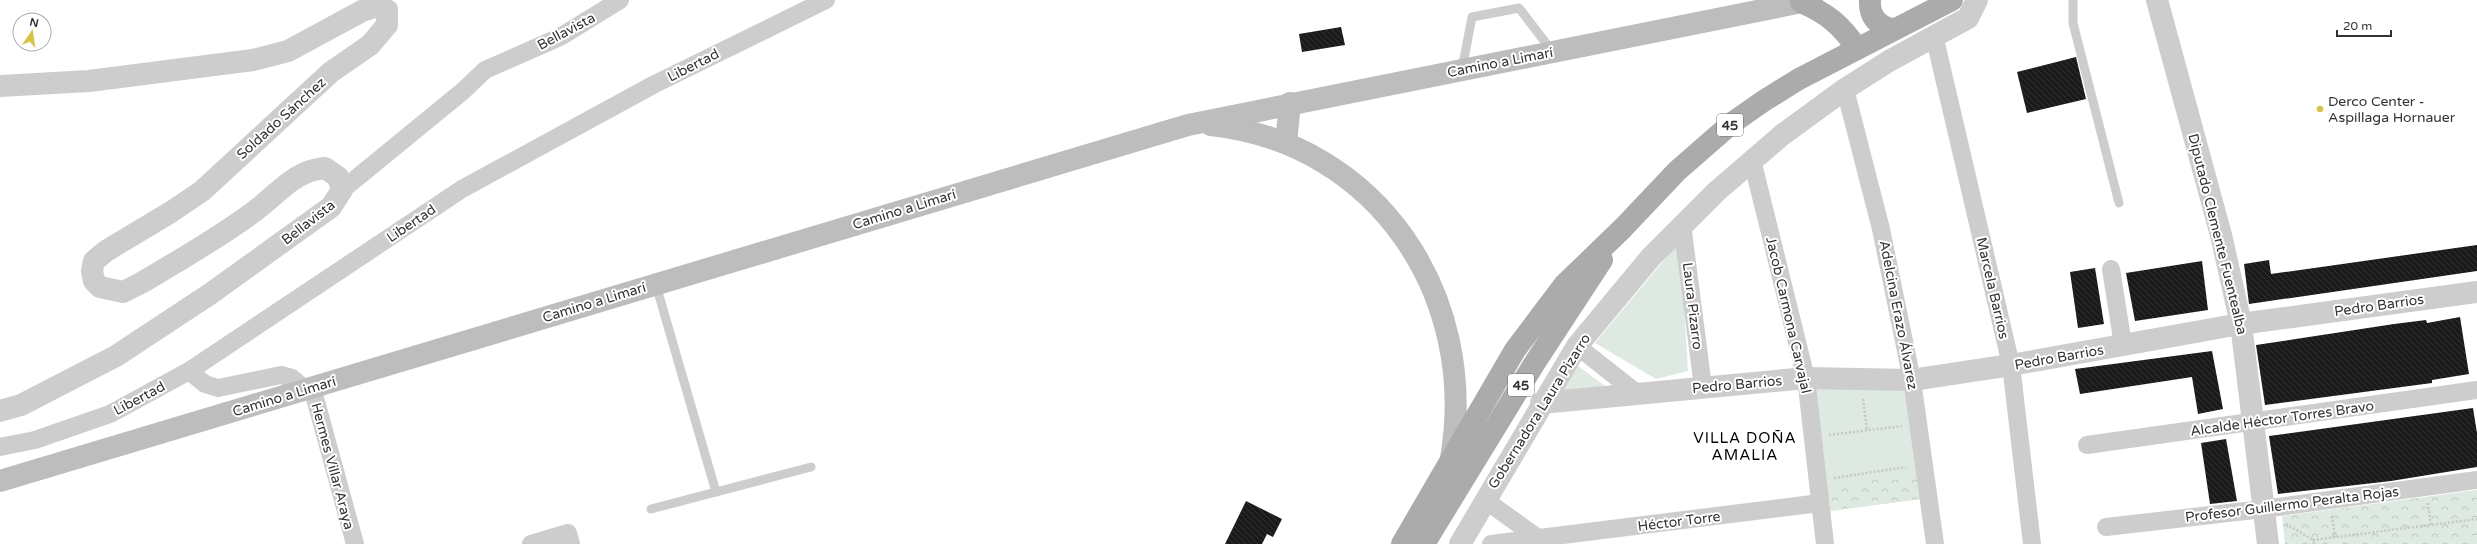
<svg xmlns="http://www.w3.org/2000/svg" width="2477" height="544" font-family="'Varela Round',sans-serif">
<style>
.green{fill:#dde9e1}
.park{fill:url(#park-crowns)}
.building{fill:url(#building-back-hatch)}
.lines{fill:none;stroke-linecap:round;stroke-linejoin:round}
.path{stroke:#c7c7c7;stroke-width:2.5;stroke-dasharray:2 2;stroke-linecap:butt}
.service{stroke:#cdcdcd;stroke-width:9}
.minor{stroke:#cdcdcd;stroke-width:18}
.tertiary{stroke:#cdcdcd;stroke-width:22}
.secondary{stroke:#bdbdbd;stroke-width:22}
.primary{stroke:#ababab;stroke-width:22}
.poi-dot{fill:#d8c347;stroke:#fff;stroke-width:1.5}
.labels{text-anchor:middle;stroke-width:4;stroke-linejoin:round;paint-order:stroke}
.shield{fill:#fff;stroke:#707070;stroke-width:1}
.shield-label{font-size:13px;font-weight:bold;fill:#333}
.street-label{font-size:14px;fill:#333;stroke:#fff}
.poi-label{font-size:14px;fill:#333;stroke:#fff;text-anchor:start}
.neighbourhood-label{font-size:15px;letter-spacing:1px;fill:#000;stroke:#fff}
</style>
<defs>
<pattern id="park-crowns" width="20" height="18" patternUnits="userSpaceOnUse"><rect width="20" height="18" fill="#dde9e1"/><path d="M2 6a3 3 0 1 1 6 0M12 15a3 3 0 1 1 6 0" fill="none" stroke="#bec8c2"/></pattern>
<pattern id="building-back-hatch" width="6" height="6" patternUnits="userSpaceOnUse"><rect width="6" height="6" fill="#1a1a1a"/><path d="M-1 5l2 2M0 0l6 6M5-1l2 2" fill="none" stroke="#333"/></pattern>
</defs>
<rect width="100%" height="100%" fill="#fff"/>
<g class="green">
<path d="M1680 241 1688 371 1656 379 1595 343Z"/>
<path d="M1578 366 1609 389 1557 396Z"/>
<path d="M1815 386 1904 388 1920 499 1830 511Z"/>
</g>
<g class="park">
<path d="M1916 474 1920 499 1830 511 1827 487Z"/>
<path d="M2477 490V544H2285L2282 516Z"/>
</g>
<g class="building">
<path d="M1341 27 1345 45 1302 52 1299 34Z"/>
<path d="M2076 57 2086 99 2027 113 2017 72Z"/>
<path d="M2477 245V271L2249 304 2244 264 2269 260 2271 274Z"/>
<path d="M2202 261 2208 310 2135 321 2126 273Z"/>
<path d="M2095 268 2104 324 2078 328 2070 272Z"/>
<path d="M2460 317 2469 374 2432 380V383L2265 405 2256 345 2394 324 2426 320 2427 323Z"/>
<path d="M2212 351 2223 409 2198 414 2192 377 2080 394 2075 369Z"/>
<path d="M2473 408 2477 433V467L2391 481 2278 494 2269 436Z"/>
<path d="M2226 439 2237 501 2210 504 2201 443Z"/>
<path d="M1246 501 1282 519 1273 537 1267 534 1262 544H1225Z"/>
</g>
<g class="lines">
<g class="path">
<path d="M1863 399 1867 430"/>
<path d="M1829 435 1902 426"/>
<path d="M1834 478 1906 467"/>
<path d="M2428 503 2431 525"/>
<path d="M2332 516 2335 537"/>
<path d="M2286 524 2313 540"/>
<path d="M2314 544 2313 540 2477 519"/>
</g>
<g class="service">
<path d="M2073 0V23L2119 203"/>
<path d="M1462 69 1472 17 1519 8 1552 51"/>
<path d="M656 285 716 492"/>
<path d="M651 509 811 467"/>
</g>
<g class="minor">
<path d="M1934 35 2011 365 2032 544"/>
<path d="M1845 89 1881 229 1912 380 1935 544"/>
<path d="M1752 160 1806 378 1825 544"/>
<path d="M342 190 463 91 485 70 560 37 620 0"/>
<path d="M1682 224 1703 387"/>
<path d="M2111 269 2123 345"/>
<path d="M1577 346 1638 394"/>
<path d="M189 371 205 384 218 388 281 375 292 378 305 389"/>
<path d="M312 387 355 544"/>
<path d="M2087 445 2477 390"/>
<path d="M0 447 35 440 110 414 189 371 462 189 653 85 826 0"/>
<path d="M1485 500 1538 538"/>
<path d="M2106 527 2263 509 2477 480"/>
<path d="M531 544 568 533 571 544"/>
<path d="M1491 544 1820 503"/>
</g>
<g class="tertiary">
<path d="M2157 0 2221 235 2241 324 2268 544"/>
<path d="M0 86 89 81 253 60 288 51 362 11 377 6 387 10V25L370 45 331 72 202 191 171 212 106 251 94 261 92 271 94 281 100 287 123 292 141 283C178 261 217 239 252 213 278 195 292 171 325 168L338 177 342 190 331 207 210 294 116 356 21 405 0 411"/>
<path d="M1541 403 1806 378 1912 380 2011 365 2240 324 2477 292"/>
<path d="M1460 544 1577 346 1651 257 1717 191 1782 135 1845 89 1889 61 1968 18 1977 0"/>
</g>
<g class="secondary">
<path d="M1211 125C1378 143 1479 297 1451 458"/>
<path d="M1286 143 1290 103"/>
<path d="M0 481 1188 125 1812 0"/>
</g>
<g class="primary">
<path d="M1870 0C1869 16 1877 26 1892 29"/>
<path d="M1801 2C1826 13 1842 25 1857 49"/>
<path d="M1402 544 1515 350 1564 285 1623 228 1677 171 1732 123 1765 100 1799 79 1952 0"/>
<path d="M1424 544 1534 364 1602 260"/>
</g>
</g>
<circle class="poi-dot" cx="2320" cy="109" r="4"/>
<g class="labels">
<g class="shield">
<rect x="1717" y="114" width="26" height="22" rx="3"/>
<rect x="1508" y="374" width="26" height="22" rx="3"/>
</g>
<g class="shield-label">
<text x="1730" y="130">45</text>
<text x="1521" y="390">45</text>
</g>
<g class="street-label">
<text transform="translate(566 31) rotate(-28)" y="5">Bellavista</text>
<text transform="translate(1500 62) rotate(-11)" y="5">Camino a Limarí</text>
<text transform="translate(693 65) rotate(-27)" y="5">Libertad</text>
<text transform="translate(281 118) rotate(-42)" y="5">Soldado Sánchez</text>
<text transform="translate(904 209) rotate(-17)" y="5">Camino a Limarí</text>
<text transform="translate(308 222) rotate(-38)" y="5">Bellavista</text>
<text transform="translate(411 223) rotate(-34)" y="5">Libertad</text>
<text transform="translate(2218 234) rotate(76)" y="5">Diputado Clemente Fuentealba</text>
<text transform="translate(1993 288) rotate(77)" y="5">Marcela Barrios</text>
<text transform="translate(594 302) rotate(-17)" y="5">Camino a Limarí</text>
<text transform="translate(2379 305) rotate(-8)" y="5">Pedro Barrios</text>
<text transform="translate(1693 306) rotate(83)" y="5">Laura Pizarro</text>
<text transform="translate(1789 315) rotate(77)" y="5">Jacob Carmona Carvajal</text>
<text transform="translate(1899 315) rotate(79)" y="5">Adelcina Erazo Álvarez</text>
<text transform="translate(2059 357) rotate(-10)" y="5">Pedro Barrios</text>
<text transform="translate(1737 384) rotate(-5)" y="5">Pedro Barrios</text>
<text transform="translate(284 396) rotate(-17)" y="5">Camino a Limarí</text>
<text transform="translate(139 398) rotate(-28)" y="5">Libertad</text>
<text transform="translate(1539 411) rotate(-58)" y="5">Gobernadora Laura Pizarro</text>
<text transform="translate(2282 418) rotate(-8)" y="5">Alcalde Héctor Torres Bravo</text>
<text transform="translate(333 466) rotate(75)" y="5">Hermes Villar Araya</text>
<text transform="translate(2292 504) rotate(-7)" y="5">Profesor Guillermo Peralta Rojas</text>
<text transform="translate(1679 521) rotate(-7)" y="5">Héctor Torre</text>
</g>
<g class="poi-label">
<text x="2328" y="106">Derco Center -<tspan x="2328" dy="16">Aspillaga Hornauer</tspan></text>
</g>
<g class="neighbourhood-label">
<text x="1745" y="443">VILLA DOÑA<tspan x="1745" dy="17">AMALIA</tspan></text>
</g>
</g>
<g transform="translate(32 32) rotate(13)"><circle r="19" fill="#ffffff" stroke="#adadad"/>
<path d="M0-3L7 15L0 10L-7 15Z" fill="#d8c347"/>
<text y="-6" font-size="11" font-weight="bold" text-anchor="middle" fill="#333333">N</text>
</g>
<path d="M2337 30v6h54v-6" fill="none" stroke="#333333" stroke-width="2"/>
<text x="2343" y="30" font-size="12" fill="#333333" stroke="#ffffff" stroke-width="3" paint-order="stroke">20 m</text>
</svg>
